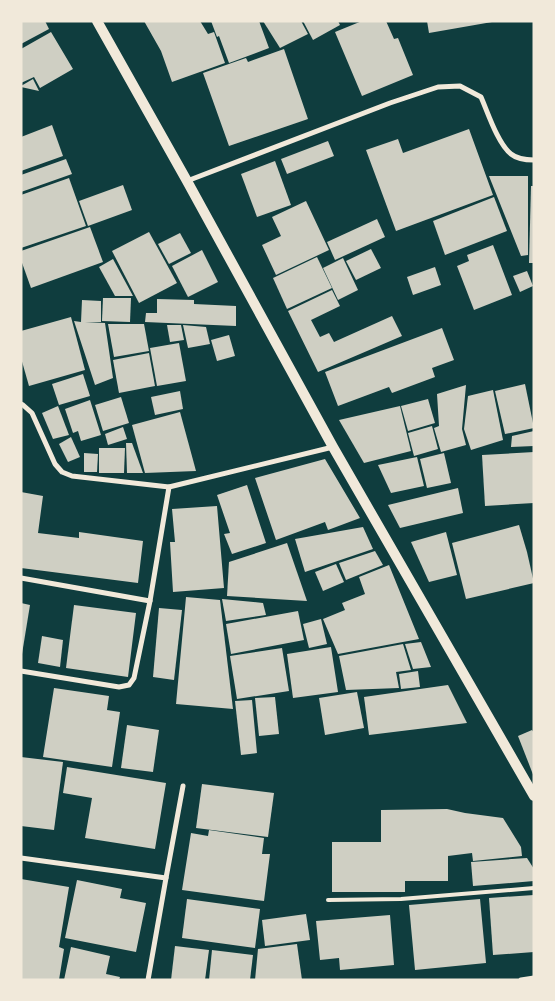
<svg xmlns="http://www.w3.org/2000/svg" width="555" height="1001" font-family="Jost,sans-serif">
<style>
.building{fill:#cfcfc3}
.lines{fill:none;stroke-linecap:round;stroke-linejoin:round}
.service{stroke:#f1e9da;stroke-width:4}
.minor{stroke:#f1e9da;stroke-width:5}
.secondary{stroke:#f1e9da;stroke-width:10}
</style>
<rect width="100%" height="100%" fill="#0f3d3e"/>
<g class="building">
<path d="M21 21H45L49 29 21 44Z"/>
<path d="M144 21H200L208 34 214 32 225 63 172 82 161 51Z"/>
<path d="M211 21H257V22L259 21 269 48 229 63 219 36 217 37Z"/>
<path d="M263 21H301L308 34 280 48Z"/>
<path d="M303 21H338L340 25 313 40Z"/>
<path d="M362 21H386L394 39 398 38 413 75 362 96 335 32Z"/>
<path d="M427 21H492V22L429 33Z"/>
<path d="M51 32 73 69 40 88 34 77 21 83V49Z"/>
<path d="M284 49 308 119 229 146 203 73 246 58 248 62Z"/>
<path d="M33 79 39 91 21 87V86Z"/>
<path d="M52 125 63 156 21 171V137Z"/>
<path d="M469 129 493 195 396 231 366 150 398 139 403 153Z"/>
<path d="M328 141 334 156 287 174 281 159Z"/>
<path d="M66 159 72 174 21 192V175Z"/>
<path d="M275 161 291 205 257 217 241 174Z"/>
<path d="M489 176H528V255L521 256Z"/>
<path d="M69 178 86 226 21 248V195Z"/>
<path d="M123 185 132 210 88 226 79 201Z"/>
<path d="M531 186H534V263H529Z"/>
<path d="M494 197 507 231 445 255 433 221Z"/>
<path d="M306 201 329 250 276 275 262 245 281 236 272 217Z"/>
<path d="M377 219 385 237 335 260 327 242Z"/>
<path d="M90 227 103 262 31 288 21 260V251Z"/>
<path d="M149 232 177 283 139 303 112 251Z"/>
<path d="M180 233 191 253 169 264 158 244Z"/>
<path d="M493 245 512 295 474 310 457 266 469 261 467 255Z"/>
<path d="M371 249 381 268 356 280 346 261Z"/>
<path d="M202 250 218 282 188 297 172 266Z"/>
<path d="M317 257 332 288 287 309 273 278Z"/>
<path d="M343 258 358 290 338 300 323 268Z"/>
<path d="M113 259 133 296H115L99 267Z"/>
<path d="M435 267 441 285 413 295 407 277Z"/>
<path d="M527 271 533 286 520 292 513 276Z"/>
<path d="M332 290 340 306 311 320 320 337 329 333 334 342 392 316 402 336 318 372 288 311Z"/>
<path d="M103 298H131L130 322 102 321Z"/>
<path d="M157 299 194 300V304L236 306V326L145 322 146 313H157Z"/>
<path d="M82 300 101 301V322H85L105 323 113 378 95 385 74 321 81 322Z"/>
<path d="M71 317 85 370 29 386 21 358V331Z"/>
<path d="M108 324H144L149 351 114 357Z"/>
<path d="M167 325H181L184 340 170 342Z"/>
<path d="M183 325 206 327 210 344 188 348Z"/>
<path d="M442 328 454 360 432 368 435 377 392 393 389 387 338 406 325 372Z"/>
<path d="M229 335 235 356 217 361 211 340Z"/>
<path d="M179 343 186 381 157 386 150 348Z"/>
<path d="M149 353 155 386 119 393 113 360Z"/>
<path d="M83 374 90 396 59 405 52 384Z"/>
<path d="M525 384 534 428 505 434 495 391Z"/>
<path d="M466 385 462 429 466 445 441 452 434 428 439 426 437 394Z"/>
<path d="M493 390 503 440 471 450 464 429 468 396Z"/>
<path d="M180 391 183 409 155 415 151 397Z"/>
<path d="M121 397 129 423 103 431 95 405Z"/>
<path d="M428 399 435 423 408 431 401 406Z"/>
<path d="M90 400 101 435 81 441 78 431 73 433 65 409Z"/>
<path d="M58 406 69 435 53 439 42 413Z"/>
<path d="M400 406 411 451 364 463 339 420Z"/>
<path d="M180 412 196 471 145 473 132 425Z"/>
<path d="M432 426 438 449 414 456 408 433Z"/>
<path d="M123 427 127 439 108 445 105 434Z"/>
<path d="M534 431V446L511 447 512 436Z"/>
<path d="M71 437 80 457 68 462 59 444Z"/>
<path d="M126 443H132L143 473H127Z"/>
<path d="M99 448H125L124 473H99Z"/>
<path d="M534 452V503L485 506 482 455Z"/>
<path d="M84 453 98 454 97 472H84Z"/>
<path d="M444 453 451 483 427 488 420 459Z"/>
<path d="M417 457 424 486 391 493 378 465Z"/>
<path d="M325 459 360 518 328 530 325 522 276 540 255 478Z"/>
<path d="M247 485 266 543 232 554 224 534 230 533 217 495Z"/>
<path d="M458 488 463 513 400 528 388 505Z"/>
<path d="M21 492 43 496 38 533 79 538V532L143 541 138 583 21 568Z"/>
<path d="M217 506 224 588 173 592 170 542H175L172 509Z"/>
<path d="M519 525 527 552 534 583 466 599 452 543Z"/>
<path d="M363 527 373 549 305 572 295 539Z"/>
<path d="M446 532 457 575 429 582 411 542Z"/>
<path d="M287 543 307 601 227 596 229 562Z"/>
<path d="M375 551 383 565 346 580 339 563Z"/>
<path d="M336 564 344 582 323 591 315 572Z"/>
<path d="M389 565 419 639 338 654 323 619 345 610 342 603 365 594 359 577Z"/>
<path d="M186 597 220 600 233 709 176 704Z"/>
<path d="M222 599 263 603 266 615 226 621Z"/>
<path d="M21 603 30 605 22 654H21Z"/>
<path d="M74 605 136 613 128 677 66 668Z"/>
<path d="M159 608 182 610 174 680 153 677Z"/>
<path d="M298 611 304 640 231 654 226 624Z"/>
<path d="M321 619 327 644 309 648 303 624Z"/>
<path d="M42 636 63 640 60 667 38 663Z"/>
<path d="M421 642 431 667 413 669 405 644Z"/>
<path d="M403 644 411 670 396 672 399 688 346 690 339 656Z"/>
<path d="M331 647 338 692 293 698 287 654Z"/>
<path d="M282 648 289 691 237 699 230 656Z"/>
<path d="M418 671 420 687 401 689 399 674Z"/>
<path d="M448 685 467 723 369 735 364 697Z"/>
<path d="M54 688 109 696 107 710 120 712 112 767 43 757Z"/>
<path d="M357 692 364 728 325 735 319 698Z"/>
<path d="M275 697 279 734 259 736 255 698Z"/>
<path d="M252 700 257 753 241 755 235 701Z"/>
<path d="M127 725 159 730 153 772 121 768Z"/>
<path d="M532 730 534 733V777L518 736Z"/>
<path d="M21 757 63 762 54 830 21 826Z"/>
<path d="M67 767 166 783 155 849 85 838 92 798 63 793Z"/>
<path d="M202 784 274 793 268 837 196 828Z"/>
<path d="M447 809 465 813 503 818 521 847 522 856 473 861 472 853 448 856V881H405V892H332V842H381V810Z"/>
<path d="M209 830 264 838 262 854H270L264 901 182 890 191 833 208 836Z"/>
<path d="M527 858 534 869V881L473 886 471 862Z"/>
<path d="M21 879 69 887 59 947 64 949 59 980 21 979Z"/>
<path d="M77 880 122 889 120 898 146 903 136 952 65 938Z"/>
<path d="M534 895V952L493 955 489 898Z"/>
<path d="M187 899 260 909 255 948 182 938Z"/>
<path d="M480 899 486 963 415 970 409 905Z"/>
<path d="M306 914 310 940 265 946 262 920Z"/>
<path d="M390 915 394 965 340 970 339 958 320 960 316 921Z"/>
<path d="M297 944 302 980H255L258 949Z"/>
<path d="M175 946 209 950 205 980H171Z"/>
<path d="M71 947 110 956 106 974 120 977 119 980H64Z"/>
<path d="M212 950 253 955 250 980H209Z"/>
</g>
<g class="lines">
<path class="service" d="M328 900 401 899 534 888"/>
<g class="minor">
<path d="M187 181 390 103 438 87 460 86 481 97C488 113 498 144 511 154 517 159 526 160 534 160"/>
<path d="M21 404 23 405 32 413 55 464 62 472 72 476 169 487 333 447"/>
<path d="M21 578 150 601"/>
<path d="M21 671 119 687 129 685 134 678 150 601 169 487"/>
<path d="M21 858 166 878"/>
<path d="M148 980 166 878 183 786"/>
<path d="M521 980 534 978"/>
</g>
<path class="secondary" d="M97 21 187 181 333 447 534 796"/>
</g>
<rect width="555" height="1001" fill="none" stroke="#f1e9da" stroke-width="45"/>
</svg>
